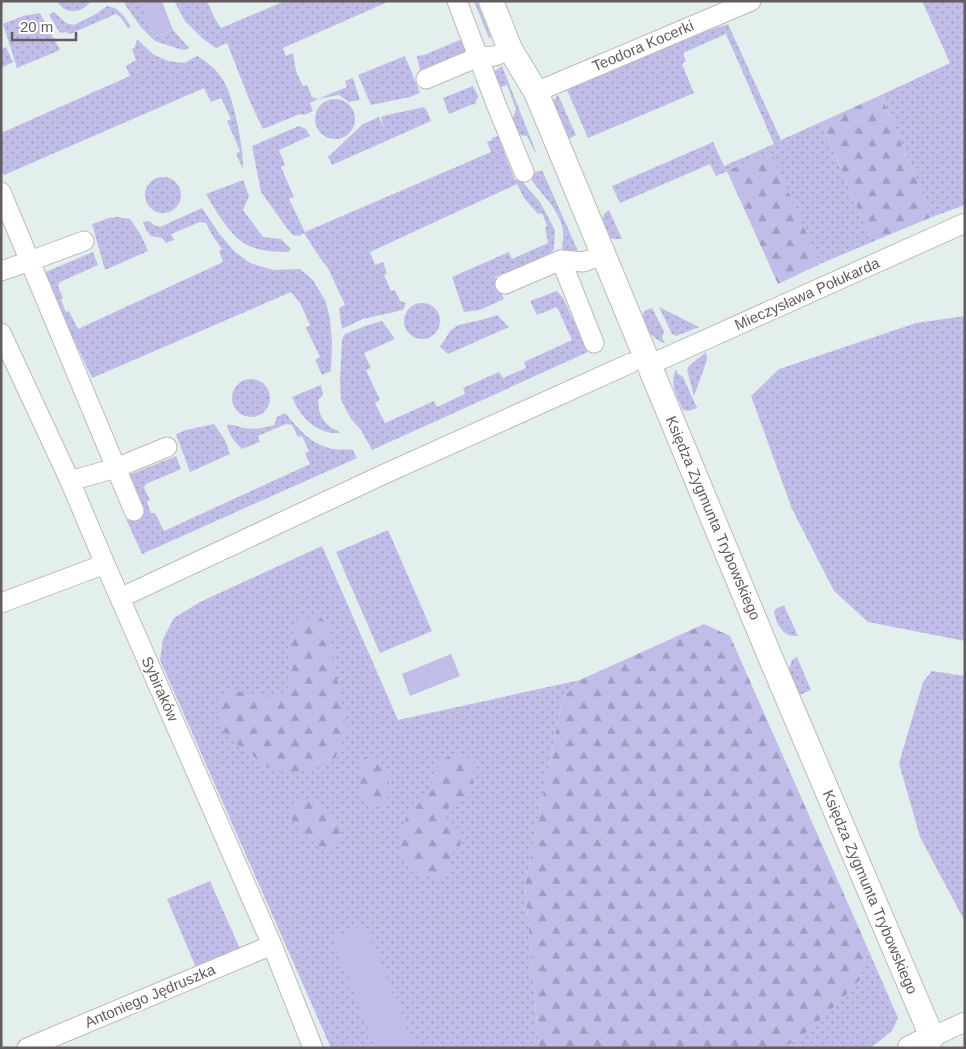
<svg xmlns="http://www.w3.org/2000/svg" width="966" height="1049" font-family="Arial,sans-serif">
<style>
.green{fill:url(#green-dots)}
.forest{fill:url(#forest-firs)}
.pitch{fill:#c0bee8}
.lines{fill:none;stroke-linecap:round;stroke-linejoin:round}
.minor-casing{stroke:#c0b8ba;stroke-width:21}
.tertiary-casing{stroke:#c0b8ba;stroke-width:26}
.minor{stroke:#fff;stroke-width:19}
.tertiary{stroke:#fff;stroke-width:24}
.labels{text-anchor:middle;stroke-width:4;stroke-linejoin:round;paint-order:stroke}
.street-label{font-size:15px;fill:#645b5f;stroke:#fff}
</style>
<defs>
<pattern id="green-dots" width="8" height="8" patternUnits="userSpaceOnUse" patternTransform="scale(1.25)"><rect width="8" height="8" fill="#c0bee8"/><path d="M2 2h.1M6 6h.1" fill="none" stroke="#a09dbf" stroke-width="1.8" stroke-linecap="round"/></pattern>
<pattern id="forest-firs" width="22" height="20" patternUnits="userSpaceOnUse" patternTransform="scale(1.25)"><rect width="22" height="20" fill="#c0bee8"/><path d="M5 1l3.5 6h-7zM16 11l3.5 6h-7z" fill="#a09dbf"/></pattern>
</defs>
<rect width="100%" height="100%" fill="#e3efed"/>
<g class="green">
<path d="M57 1H91C82 14 65 15 57 1Z"/>
<path d="M127 1H145L141 3 154 37 173 30 189 48 185 50 179 49 155 41 140 26 124 3Z"/>
<path d="M174 1H207L215 19 221 28 285 1H390L283 48 286 56 293 53 296 71 303 86 307 85 312 97 318 99 347 87 345 81 353 78 360 100 349 102 339 95 318 99 310 103 313 111 304 115 300 114 263 129 251 104 227 43 216 48 202 38 185 21Z"/>
<path d="M474 1H477L491 37 489 38Z"/>
<path d="M922 1H965V205L932 217 881 95 950 63Z"/>
<path d="M107 6C119 7 125 17 131 27L128 28 121 18 116 14 70 34 65 32 60 33 49 15 54 12 66 23 74 25 96 14Z"/>
<path d="M40 13 60 50 17 68 3 24 23 16Z"/>
<path d="M728 24 781 140 821 122 872 242 820 264 770 153 716 176 710 164 620 203 612 186 713 142 724 166 774 144 726 34 683 53 686 61 682 64 694 93 588 138 567 90 698 34Z"/>
<path d="M467 37 469 50 420 71 417 56 424 55Z"/>
<path d="M137 39 154 55 168 61 184 63 197 56C207 62 215 68 221 77 233 91 244 150 243 169L236 154 240 151 227 121 231 119 221 98 211 102 204 88 4 175 1 169V133L130 76 126 66 136 60 132 49 135 47Z"/>
<path d="M6 47 13 62 1 68V49Z"/>
<path d="M405 56 420 93 410 97 371 105 358 75Z"/>
<path d="M502 66 536 152H535L527 136 519 135 512 120 516 109 507 85 498 88 493 75 495 71Z"/>
<path d="M473 86 478 96 475 105 473 104 449 114 443 98Z"/>
<path d="M558 95 576 135 569 139 565 138 552 109 553 101Z"/>
<circle cx="335" cy="119" r="20"/>
<path d="M424 107 427 111 431 121 332 165 328 157 363 124 379 117 384 128 381 117C395 112 410 111 424 107Z"/>
<path d="M299 126 306 129 310 136 279 150 285 165 281 167 294 197 289 199 305 232 491 152 487 142 492 140V138L498 136 515 180 519 178 540 202 555 230 554 249 548 256 495 277 504 299 480 310 464 312 452 277 509 252 512 259 548 243 545 227 547 226 542 213 538 214 524 198 517 184 370 252 375 265 383 262 387 273 384 275 391 291 395 290 400 301 406 303 403 310 363 319 342 329 339 308 345 305 328 268 322 261 304 233 299 236 293 235 286 227 261 192 252 146Z"/>
<path d="M542 170 578 251 571 254 562 252C562 245 564 235 563 229 558 207 540 194 529 176L530 174Z"/>
<circle cx="163" cy="195" r="18"/>
<path d="M243 180 249 196 243 210 263 237 281 239 291 249 288 252C274 252 258 251 245 244 228 233 216 211 206 194Z"/>
<path d="M202 208 218 232 234 251 250 263 273 270 300 269 313 280 326 302 330 319 332 341 331 371 322 375 315 360 320 357 306 328 310 325 300 303 291 292 92 378 74 340 69 342 41 274 93 252 98 265 60 282 58 286 63 298 61 300 66 312 69 311 78 329 223 262 219 251 222 249 212 235 206 223 200 222 171 234 174 240 166 243 162 238 151 236 146 230 143 222 149 221 154 225 160 227Z"/>
<path d="M609 210 622 239H613L607 236 601 223 604 214Z"/>
<path d="M118 217 130 219 141 235 148 251 105 270 92 224 109 218Z"/>
<path d="M557 291 563 298 588 352 372 450 361 430 351 419 341 400 340 380 342 339 345 334 368 325 382 321 395 339 364 353 371 368 366 370 380 400 375 403 385 423 434 401 437 407 465 394 463 388 499 372 503 378 526 368 524 362 572 340 557 307 537 315 530 301Z"/>
<circle cx="422" cy="321" r="18"/>
<path d="M659 307 699 327 676 336 672 334Z"/>
<path d="M652 308 664 331 662 338 665 343C652 340 644 327 643 314L644 311Z"/>
<path d="M497 315 509 327 448 354 439 346 442 344 450 331 458 325 485 319Z"/>
<path d="M965 316V641L868 622 834 591 792 509 751 396 779 369 916 323Z"/>
<path d="M706 352 707 360 694 396 687 370 690 365Z"/>
<path d="M676 369 678 374 683 377 697 408 688 411 683 410C677 396 669 384 676 369Z"/>
<circle cx="251" cy="398" r="19"/>
<path d="M321 385 323 395 318 400C319 404 318 409 320 413 322 420 330 429 337 430L340 433C335 433 329 433 324 431 308 425 298 412 292 397Z"/>
<path d="M285 413C299 429 311 445 333 449 339 450 346 449 353 450L357 458 142 554 126 519 142 515 125 480 126 476 176 456 181 469 146 484 144 488 150 500 147 502 151 513H155L164 531 310 464 305 453 309 451 302 436 298 437 292 425 286 424 258 436 260 442 242 449C235 443 229 434 227 425 234 424 238 427 244 428 255 430 264 428 274 425L277 417Z"/>
<path d="M214 424 225 440 230 454 190 472 176 434 186 430Z"/>
<path d="M388 530 432 631 380 653 336 552Z"/>
<path d="M322 546 398 720 580 680 563 697 525 885 539 1048H331L160 660 163 639 174 618 200 602Z"/>
<path d="M784 605 798 636C785 637 781 630 776 620 776 618 774 614 774 612 775 608 781 607 784 605Z"/>
<path d="M797 657 811 690 797 696 788 671 792 660Z"/>
<path d="M932 671 965 676V922L920 837 899 763 923 682Z"/>
<path d="M210 881 241 951 197 970 167 899Z"/>
<path d="M868 949 898 1018 892 1031 876 1044 869 1048H783L807 1032 860 980Z"/>
</g>
<g class="forest">
<path d="M881 95 932 217 872 242 821 122Z"/>
<path d="M771 152 820 264 778 284 727 171Z"/>
<path d="M312 616 322 618 329 628 336 674 348 728 335 758 310 771 285 773 261 764 250 752 233 742 222 730 217 705 222 694 235 691 271 697 281 695 290 685 291 664 287 650 292 635 299 622Z"/>
<path d="M704 624 730 636 868 949 860 980 841 1000 807 1032 783 1048H539L525 885 563 697 580 680Z"/>
<path d="M456 752 473 761V781L470 796 462 801 451 804 446 810 447 818 461 832 460 846 453 852 447 872 438 878 413 873 407 864 398 844 407 815 416 807 429 792 438 763Z"/>
<path d="M369 754 380 759 389 778 388 796 386 804 375 805 364 801 359 778 362 760Z"/>
<path d="M297 800 311 801 327 811 342 833 339 844 331 850C309 844 302 833 289 816L290 806Z"/>
</g>
<g class="pitch">
<path d="M145 1H162L173 30 154 37 140 3Z"/>
<path d="M451 654 460 676 410 696 402 674Z"/>
<path d="M365 924 415 1048H376L332 938Z"/>
</g>
<g class="lines">
<defs>
<g id="minor">
<path d="M457 1 496 104 524 172"/>
<path d="M426 79 478 57 495 56 510 49"/>
<path d="M536 92 751 1"/>
<path d="M1 192 134 511"/>
<path d="M561 260 594 343"/>
<path d="M1 271 30 261 84 241"/>
<path d="M505 284 561 260 583 262 604 255"/>
<path d="M1 333 70 481 105 564 272 945 313 1048"/>
<path d="M649 365 965 223"/>
<path d="M70 481 116 468 167 447"/>
<path d="M120 598 380 476 631 363"/>
<path d="M1 603 105 564"/>
<path d="M932 1037 965 1022"/>
<path d="M27 1048 272 945"/>
</g>
<path id="tertiary" d="M491 1 510 49 536 92 771 659 932 1037 910 1048"/>
</defs>
<use href="#minor" class="minor-casing"/>
<use href="#tertiary" class="tertiary-casing"/>
<use href="#minor" class="minor"/>
<use href="#tertiary" class="tertiary"/>
</g>
<g class="labels">
<g class="street-label">
<text transform="translate(643 46) rotate(-23)" y="5">Teodora Kocerki</text>
<text transform="translate(807 294) rotate(-24)" y="5">Mieczysława Połukarda</text>
<text transform="translate(713 518) rotate(67)" y="5">Księdza Zygmunta Trybowskiego</text>
<text transform="translate(160 689) rotate(66)" y="5">Sybiraków</text>
<text transform="translate(870 892) rotate(67)" y="5">Księdza Zygmunta Trybowskiego</text>
<text transform="translate(150 996) rotate(-23)" y="5">Antoniego Jędruszka</text>
</g>
</g>
<rect width="966" height="1049" fill="none" stroke="#645b5f" stroke-width="5"/>
<path d="M12 32v8h64v-8" fill="none" stroke="#645b5f" stroke-width="2.5"/>
<text x="20" y="32" font-size="15" fill="#645b5f" stroke="#ffffff" stroke-width="4" paint-order="stroke">20 m</text>
</svg>
